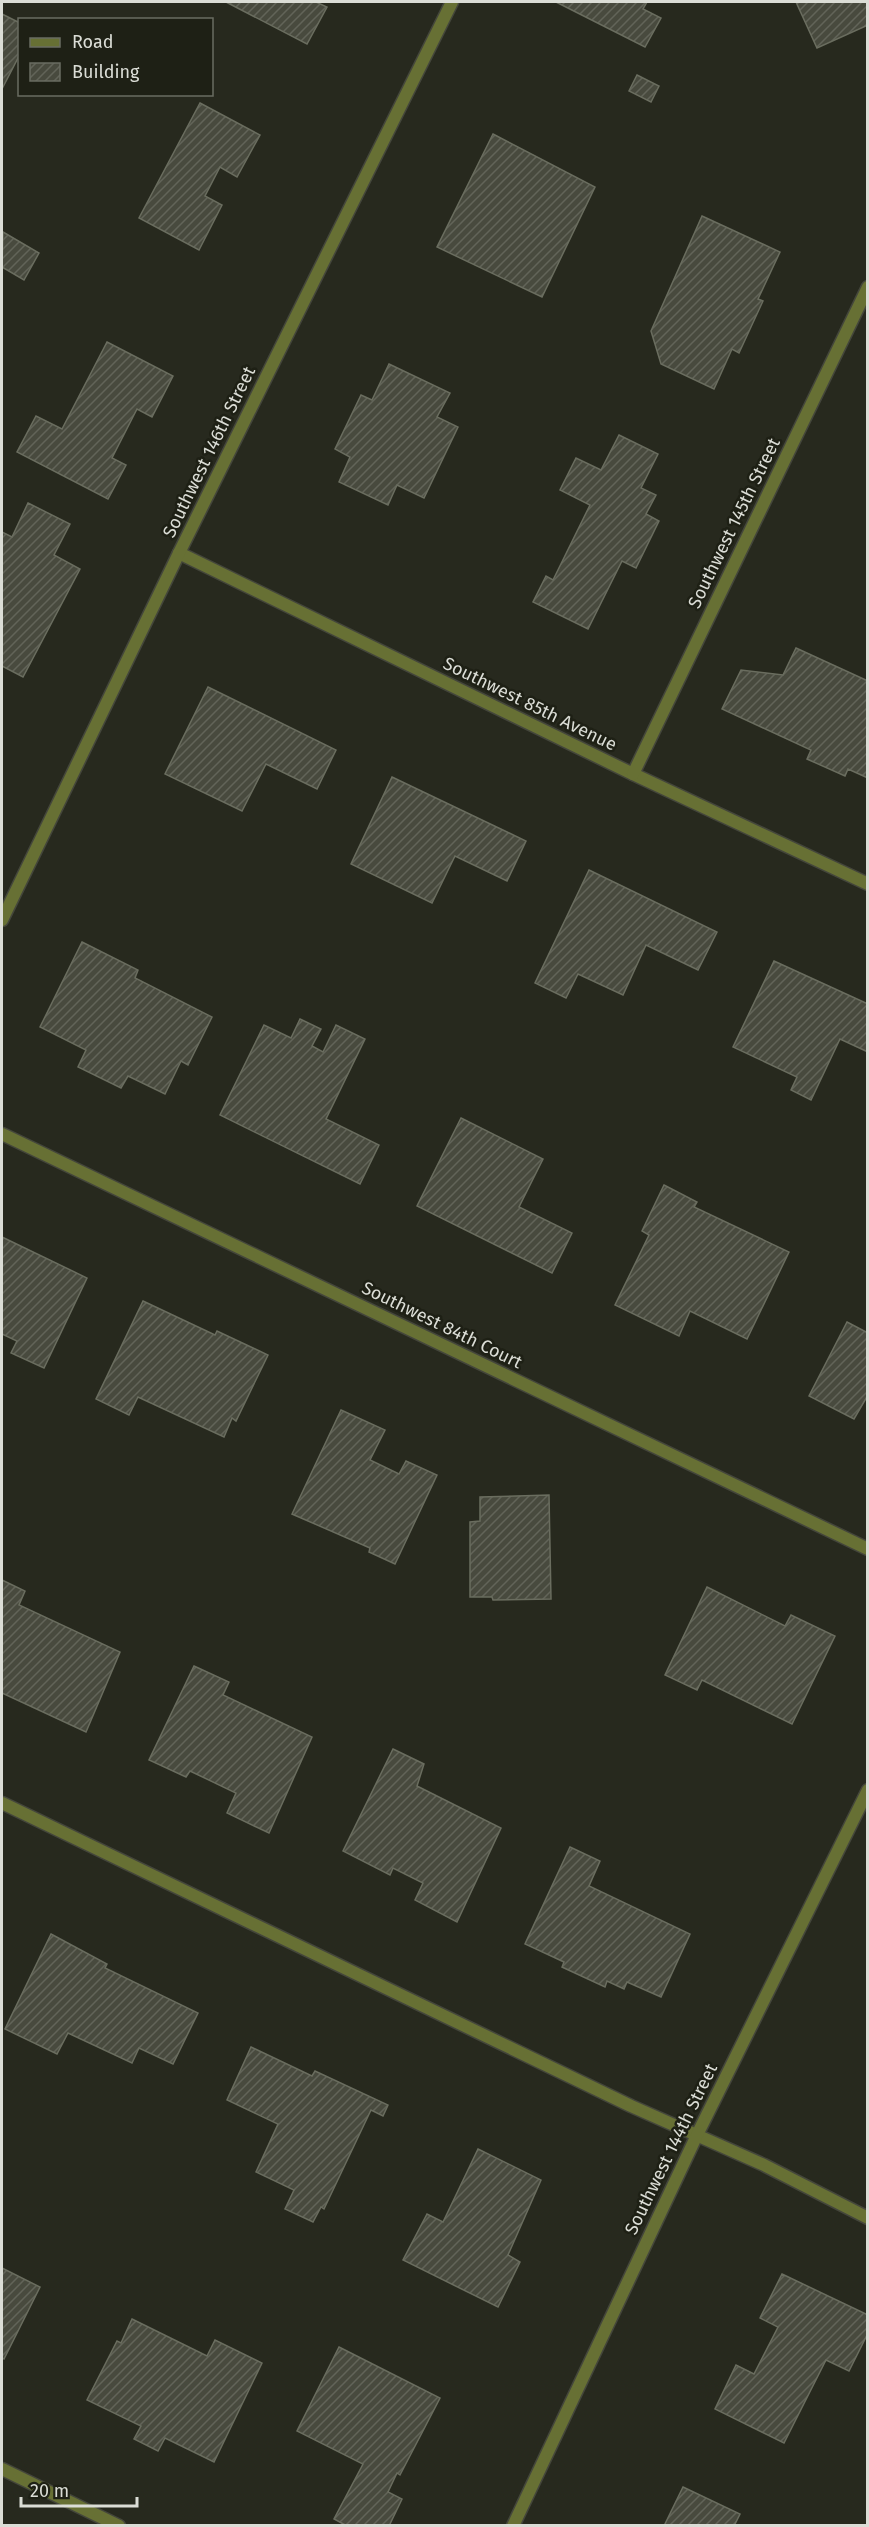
<svg xmlns="http://www.w3.org/2000/svg" width="869" height="2527" font-family="'Fira Sans',sans-serif">
<style>
.building{fill:url(#building-hatch);stroke:#6a6d5f;stroke-width:1.5}
.lines{fill:none;stroke-linecap:round;stroke-linejoin:round}
.minor-casing{stroke:#44463b;stroke-width:15}
.tertiary-casing{stroke:#44463b;stroke-width:15}
.minor{stroke:#677034;stroke-width:12}
.tertiary{stroke:#677034;stroke-width:12}
.labels{text-anchor:middle;stroke-width:5;stroke-linejoin:round;paint-order:stroke}
.street-label{font-size:18px;fill:#dbddd6;stroke:#1e2015}
</style>
<defs>
<pattern id="building-hatch" width="6" height="6" patternUnits="userSpaceOnUse" patternTransform="scale(1.5)"><rect width="6" height="6" fill="#484a3e"/><path d="M-1 1l2-2M0 6l6-6M5 7l2-2" fill="none" stroke="#626459"/></pattern>
</defs>
<rect width="100%" height="100%" fill="#27291e"/>
<g class="building">
<path d="M226 2H316L327 7 307 44Z"/>
<path d="M556 2H647L643 9 661 18 645 47Z"/>
<path d="M796 2H868V25L817 48Z"/>
<path d="M2 14 20 23V54L2 89Z"/>
<path d="M637 75 659 86 651 102 629 91Z"/>
<path d="M200 103 260 135 237 177 220 167 205 196 222 205 199 250 139 218Z"/>
<path d="M493 134 595 187 542 297 437 247Z"/>
<path d="M702 216 780 252 758 299 763 301 739 353 732 349 714 389 661 364 651 331Z"/>
<path d="M3 232 39 253 24 280 2 267Z"/>
<path d="M107 342 173 376 152 417 137 409 112 458 126 465 108 499 17 452 36 416 62 429Z"/>
<path d="M389 364 450 393 437 417 458 427 424 498 397 485 388 505 339 482 350 457 335 449 361 395 372 400Z"/>
<path d="M619 435 658 454 641 488 656 495 646 514 659 521 636 568 622 561 588 629 533 602 546 576 553 580 590 505 560 490 576 458 601 470Z"/>
<path d="M28 503 70 524 54 555 80 569 23 677 2 666V532L12 537Z"/>
<path d="M796 648 868 681V778L848 769 845 776 807 759 811 750 722 709 741 670 783 675Z"/>
<path d="M208 687 336 750 317 789 266 764 242 811 165 774Z"/>
<path d="M392 777 526 841 507 881 455 856 432 903 351 864Z"/>
<path d="M589 870 717 932 698 970 646 945 623 995 578 974 566 998 535 983Z"/>
<path d="M82 942 138 970 135 978 212 1017 188 1065 181 1061 165 1094 128 1076 121 1088 78 1067 86 1050 40 1027Z"/>
<path d="M774 961 868 1004V1052L840 1039 811 1100 791 1090 797 1077 733 1047Z"/>
<path d="M300 1019 321 1029 312 1046 323 1052 336 1025 365 1039 326 1119 379 1145 360 1184 220 1115 264 1025 291 1038Z"/>
<path d="M461 1118 543 1159 519 1207 572 1233 552 1273 417 1206Z"/>
<path d="M664 1185 697 1202 694 1207 789 1252 747 1339 690 1311 679 1336 615 1305 649 1235 642 1231Z"/>
<path d="M2 1237 87 1278 44 1368 11 1353 17 1341 2 1334Z"/>
<path d="M143 1301 215 1335 217 1331 268 1355 236 1421 232 1418 224 1437 138 1397 129 1415 96 1399Z"/>
<path d="M847 1322 868 1333V1395L854 1419 809 1396Z"/>
<path d="M341 1410 385 1430 370 1460 399 1474 406 1461 437 1475 395 1564 369 1552 370 1548 292 1514Z"/>
<path d="M549 1495 551 1599 493 1600 492 1597H470V1522L480 1521V1497Z"/>
<path d="M2 1580 25 1591 19 1605 120 1652 86 1732 2 1693Z"/>
<path d="M707 1587 785 1626 791 1615 835 1636 792 1724 702 1680 697 1690 665 1675Z"/>
<path d="M194 1666 229 1682 223 1695 312 1737 269 1833 227 1813 236 1793 190 1771 186 1777 149 1760Z"/>
<path d="M393 1749 424 1764 417 1786 501 1828 457 1922 415 1900 423 1883 393 1868 390 1875 343 1851Z"/>
<path d="M570 1847 600 1861 589 1886 690 1934 661 1997 627 1982 624 1989 607 1981 605 1987 562 1967 564 1962 525 1944Z"/>
<path d="M51 1934 107 1964 105 1968 198 2013 173 2064 139 2048 132 2063 68 2033 57 2054 5 2029Z"/>
<path d="M251 2047 312 2076 315 2071 388 2105 383 2116 371 2110 324 2209 321 2207 313 2222 285 2209 294 2190 256 2172 278 2124 227 2100Z"/>
<path d="M478 2149 541 2180 508 2255 520 2262 498 2307 403 2260 427 2214 443 2222Z"/>
<path d="M2 2268 40 2287 4 2359 2 2358Z"/>
<path d="M782 2274 868 2315V2333L849 2371 826 2360 784 2443 715 2409 736 2365 754 2374 778 2327 760 2318Z"/>
<path d="M132 2319 207 2356 215 2340 262 2363 214 2462 165 2438 158 2451 134 2439 141 2426 87 2400 117 2341 121 2343Z"/>
<path d="M339 2347 440 2398 400 2475 397 2473 388 2492 402 2499 389 2526H347L334 2519 363 2464 297 2431Z"/>
<path d="M683 2487 740 2514 734 2526H664Z"/>
</g>
<g class="lines">
<defs>
<g id="minor">
<path d="M179 553 633 774 868 884"/>
<path d="M633 774 868 287"/>
<path d="M2 920 179 553 452 2"/>
<path d="M2 1134 868 1549"/>
<path d="M2 1803 631 2106 764 2165 868 2218"/>
<path d="M2 2469 119 2526"/>
</g>
<path id="tertiary" d="M513 2526 697 2135 868 1790"/>
</defs>
<use href="#minor" class="minor-casing"/>
<use href="#tertiary" class="tertiary-casing"/>
<use href="#minor" class="minor"/>
<use href="#tertiary" class="tertiary"/>
</g>
<g class="labels">
<g class="street-label">
<text transform="translate(209 452) rotate(-64)" y="6">Southwest 146th Street</text>
<text transform="translate(734 523) rotate(-64)" y="6">Southwest 145th Street</text>
<text transform="translate(530 704) rotate(26)" y="6">Southwest 85th Avenue</text>
<text transform="translate(442 1325) rotate(26)" y="6">Southwest 84th Court</text>
<text transform="translate(671 2149) rotate(-64)" y="6">Southwest 144th Street</text>
</g>
</g>
<rect width="869" height="2527" fill="none" stroke="#dbddd6" stroke-width="6"/>
<rect x="18" y="18" width="195" height="78" fill="#1e2015" stroke="#6a6c62" stroke-width="1.5"/>
<rect x="30" y="38" width="30" height="9" fill="#677034" stroke="#6a6c62" stroke-width="1.5"/>
<text x="72" y="48" font-size="18" fill="#dbddd6">Road</text>
<rect x="30" y="63" width="30" height="18" fill="url(#building-hatch)" stroke="#6a6c62" stroke-width="1.5"/>
<text x="72" y="78" font-size="18" fill="#dbddd6">Building</text>
<path d="M21 2497v9h116v-9" fill="none" stroke="#dbddd6" stroke-width="3"/>
<text x="30" y="2497" font-size="18" fill="#dbddd6" stroke="#1e2015" stroke-width="4.5" paint-order="stroke">20 m</text>
</svg>
